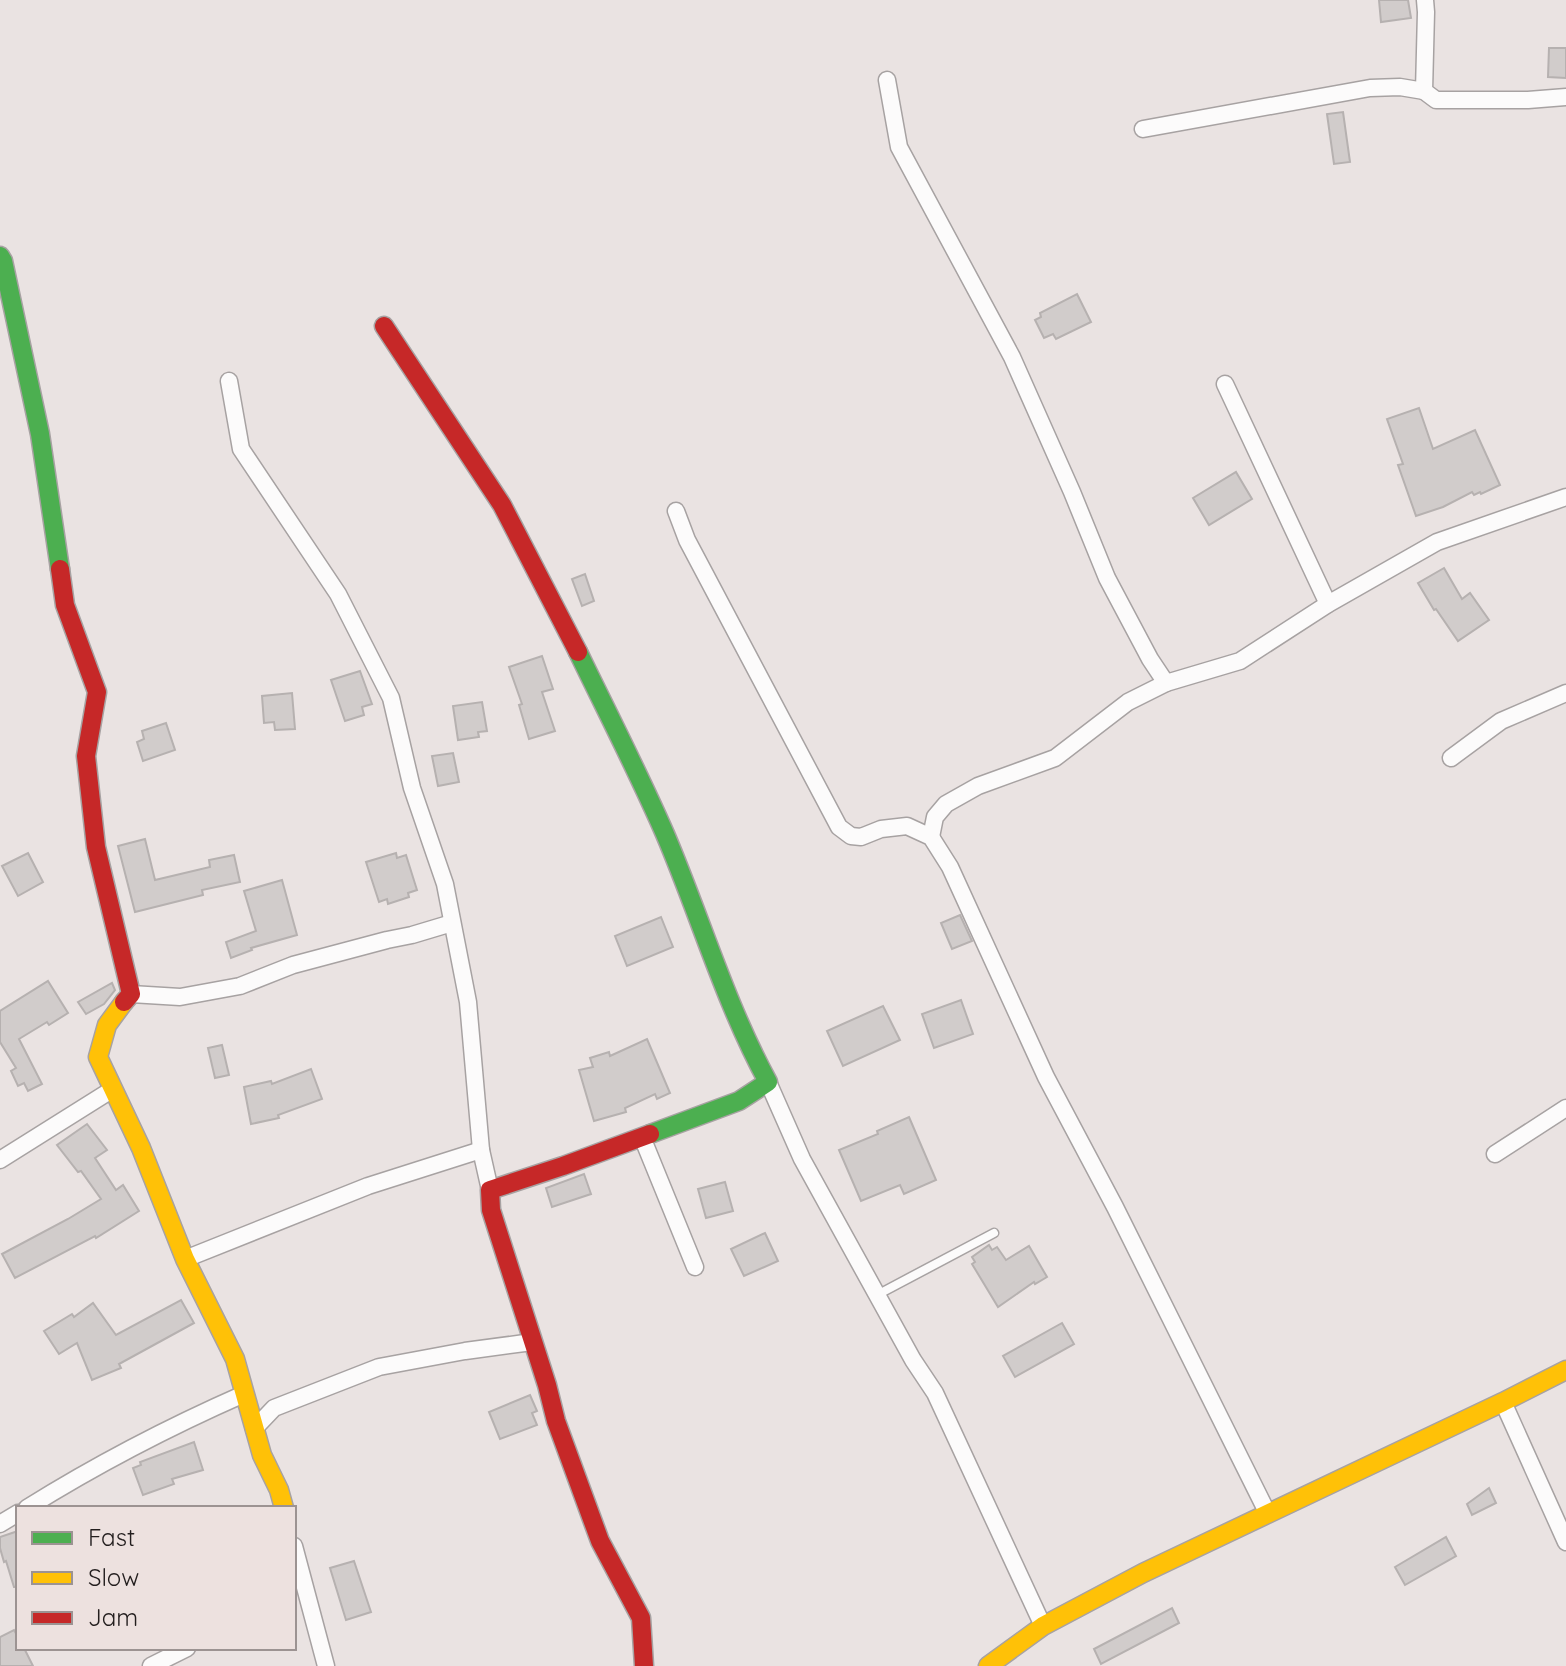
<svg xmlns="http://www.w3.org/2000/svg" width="1566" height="1666" font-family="Quicksand,sans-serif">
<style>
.building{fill:#d1cccb;stroke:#b6b1b0;stroke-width:2}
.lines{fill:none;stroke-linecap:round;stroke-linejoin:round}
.lane-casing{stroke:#a7a2a2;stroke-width:11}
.street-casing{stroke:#a7a2a2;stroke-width:19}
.fast-casing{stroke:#a7a2a2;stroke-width:21}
.slow-casing{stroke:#a7a2a2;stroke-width:21}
.jam-casing{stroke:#a7a2a2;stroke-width:21}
.lane{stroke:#fcfbfb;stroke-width:8}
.street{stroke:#fcfbfb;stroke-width:16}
.fast{stroke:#4caf50;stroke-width:18}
.slow{stroke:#ffc107;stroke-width:18}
.jam{stroke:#c62828;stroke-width:18}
</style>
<rect width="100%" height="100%" fill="#eae3e2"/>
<g class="building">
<path d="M1379 0H1408L1411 18 1381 22Z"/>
<path d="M1549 48H1566V78L1548 77Z"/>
<path d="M1343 112 1350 162 1334 164 1327 114Z"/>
<path d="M1077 294 1091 322 1056 339 1053 334 1044 338 1035 320 1041 317 1040 313Z"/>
<path d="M1419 408 1433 449 1475 430 1500 485 1481 494 1480 492 1474 495 1472 492 1443 507 1416 516 1398 465 1403 464 1387 419Z"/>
<path d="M1236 472 1252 499 1209 525 1193 498Z"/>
<path d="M1444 568 1462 599 1470 593 1489 620 1458 641 1436 609 1434 610 1418 583Z"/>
<path d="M585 574 594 601 582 606 572 579Z"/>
<path d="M542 656 553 689 542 692 555 731 529 739 519 705 522 704 509 667Z"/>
<path d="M360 671 372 704 362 707 364 715 345 721 331 680Z"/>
<path d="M292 693 295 729 275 730 274 722 264 723 262 696Z"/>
<path d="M482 702 487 731 478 732 479 737 458 740 453 706Z"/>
<path d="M166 723 175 750 143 761 137 742 144 739 142 731Z"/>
<path d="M453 753 459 782 438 786 432 756Z"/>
<path d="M145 839 155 880 210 867 209 860 234 855 240 882 202 890 203 895 135 912 118 846Z"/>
<path d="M28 853 43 882 18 896 2 866Z"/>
<path d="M396 853 397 858 406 855 417 890 408 893 409 897 388 904 387 899 379 902 366 862Z"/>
<path d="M282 880 297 935 251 948 252 950 231 958 226 942 256 931 244 891Z"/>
<path d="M960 915 972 941 952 949 941 923Z"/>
<path d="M661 917 673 947 627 966 615 936Z"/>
<path d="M48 981 68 1013 49 1025 47 1022 19 1039 42 1084 28 1091 24 1083 18 1086 11 1071 16 1068 0 1042V1011Z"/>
<path d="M112 983 115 990 104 1004 86 1014 78 1002Z"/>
<path d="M961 1000 973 1034 934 1048 922 1014Z"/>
<path d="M883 1006 900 1040 843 1066 827 1031Z"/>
<path d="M647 1039 670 1093 657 1099 655 1094 625 1108 626 1112 594 1121 579 1070 593 1067 590 1058 609 1052 610 1056Z"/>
<path d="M222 1045 229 1075 215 1078 208 1048Z"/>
<path d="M311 1069 322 1099 278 1115 279 1118 251 1124 244 1087 271 1081 272 1084Z"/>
<path d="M909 1117 936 1180 904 1194 900 1185 861 1201 839 1150 878 1134 877 1131Z"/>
<path d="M87 1124 107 1150 95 1158 116 1190 123 1185 139 1211 96 1238 95 1236 15 1278 2 1254 68 1219 101 1199 81 1171 78 1172 57 1145Z"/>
<path d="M584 1174 591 1194 552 1207 546 1188Z"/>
<path d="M725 1182 733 1211 706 1218 698 1189Z"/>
<path d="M765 1233 778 1261 744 1276 731 1249Z"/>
<path d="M989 1245 992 1250 997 1247 1006 1260 1029 1246 1047 1277 1035 1284 1034 1282 998 1307 972 1264 975 1262 972 1257Z"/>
<path d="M181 1300 194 1323 119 1364 121 1368 92 1380 77 1343 59 1354 44 1331 72 1314 74 1317 93 1303 116 1335Z"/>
<path d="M1062 1323 1074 1344 1015 1377 1003 1356Z"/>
<path d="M530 1395 537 1411 532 1413 537 1425 500 1439 489 1412Z"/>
<path d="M194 1442 203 1470 172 1479 174 1484 143 1495 133 1468 141 1465 140 1462Z"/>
<path d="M1489 1488 1496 1503 1472 1515 1467 1504Z"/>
<path d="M18 1531V1587H14L6 1561 4 1562 0 1548V1537Z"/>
<path d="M1446 1537 1456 1556 1405 1585 1395 1567Z"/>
<path d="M354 1561 371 1612 346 1620 330 1568Z"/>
<path d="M1172 1608 1179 1623 1101 1664 1094 1649Z"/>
<path d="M14 1630 18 1637V1648H24L33 1666H0V1637Z"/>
</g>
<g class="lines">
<defs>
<path id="lane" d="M877 1295 994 1233"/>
<g id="street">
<path d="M1425 0 1426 12 1424 91 1436 100H1528L1566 97"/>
<path d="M887 80 899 147 1012 357 1072 492 1107 578 1150 659 1166 683 1240 661 1328 604 1437 542 1566 497"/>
<path d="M1143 129 1370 88 1400 87 1424 91"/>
<path d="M229 381 241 449 338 594 391 698 412 788 445 884 468 1002 481 1150 490 1190"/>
<path d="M1225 384 1328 604"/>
<path d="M676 511 687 540 839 827 851 836 861 837 881 829 907 826 931 837 950 867 1046 1077 1115 1207 1267 1512"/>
<path d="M1451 758 1501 721 1566 693"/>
<path d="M931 837 935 817 946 804 978 786 1055 758 1128 702 1166 683"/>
<path d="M131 994 180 997 240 986 293 965 387 940 412 935 452 923"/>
<path d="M768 1082 802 1159 913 1360 935 1393 1043 1626"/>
<path d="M642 1137 695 1267"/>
<path d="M1495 1154 1566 1108"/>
<path d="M0 1160 113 1089"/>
<path d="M185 1259 368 1186 481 1150"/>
<path d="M1503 1402 1566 1542"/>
<path d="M254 1429 274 1408 379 1367 465 1351 532 1342"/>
<path d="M27 1508C96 1465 169 1427 244 1394"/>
<path d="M0 1524 18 1513"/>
<path d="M294 1546 326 1666"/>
<path d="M151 1666 187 1648"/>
</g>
<g id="fast">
<path d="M0 256 3 261 40 434 60 569"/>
<path d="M578 652C607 712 638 772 665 834 700 916 725 1003 768 1082L739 1101 650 1134"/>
</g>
<g id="slow">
<path d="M124 1002 107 1025 98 1057 141 1148 185 1259 235 1359 262 1455 279 1490 284 1508"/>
<path d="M988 1666 1043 1626 1143 1573 1503 1402 1566 1370"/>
</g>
<g id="jam">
<path d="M384 326 502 505 578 652"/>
<path d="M60 569 65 605 97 692 86 756 96 847 131 994 124 1002"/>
<path d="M644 1666 641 1618 600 1541 556 1421 547 1385 491 1210 490 1190 563 1166 650 1134"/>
</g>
</defs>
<use href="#lane" class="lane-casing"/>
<use href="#street" class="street-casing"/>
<use href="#fast" class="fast-casing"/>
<use href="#slow" class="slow-casing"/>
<use href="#jam" class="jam-casing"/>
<use href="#lane" class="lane"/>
<use href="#street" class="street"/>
<use href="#fast" class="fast"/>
<use href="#slow" class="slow"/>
<use href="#jam" class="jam"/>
</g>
<rect x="16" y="1506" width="280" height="144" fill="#ede1df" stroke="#9c9392" stroke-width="2"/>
<rect x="32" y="1532" width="40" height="12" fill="#4caf50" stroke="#9c9392" stroke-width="2"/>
<text x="88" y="1546" font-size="24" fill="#231e1e">Fast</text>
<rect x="32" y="1572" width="40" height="12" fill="#ffc107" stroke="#9c9392" stroke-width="2"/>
<text x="88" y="1586" font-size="24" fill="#231e1e">Slow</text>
<rect x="32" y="1612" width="40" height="12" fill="#c62828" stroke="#9c9392" stroke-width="2"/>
<text x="88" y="1626" font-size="24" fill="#231e1e">Jam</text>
</svg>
